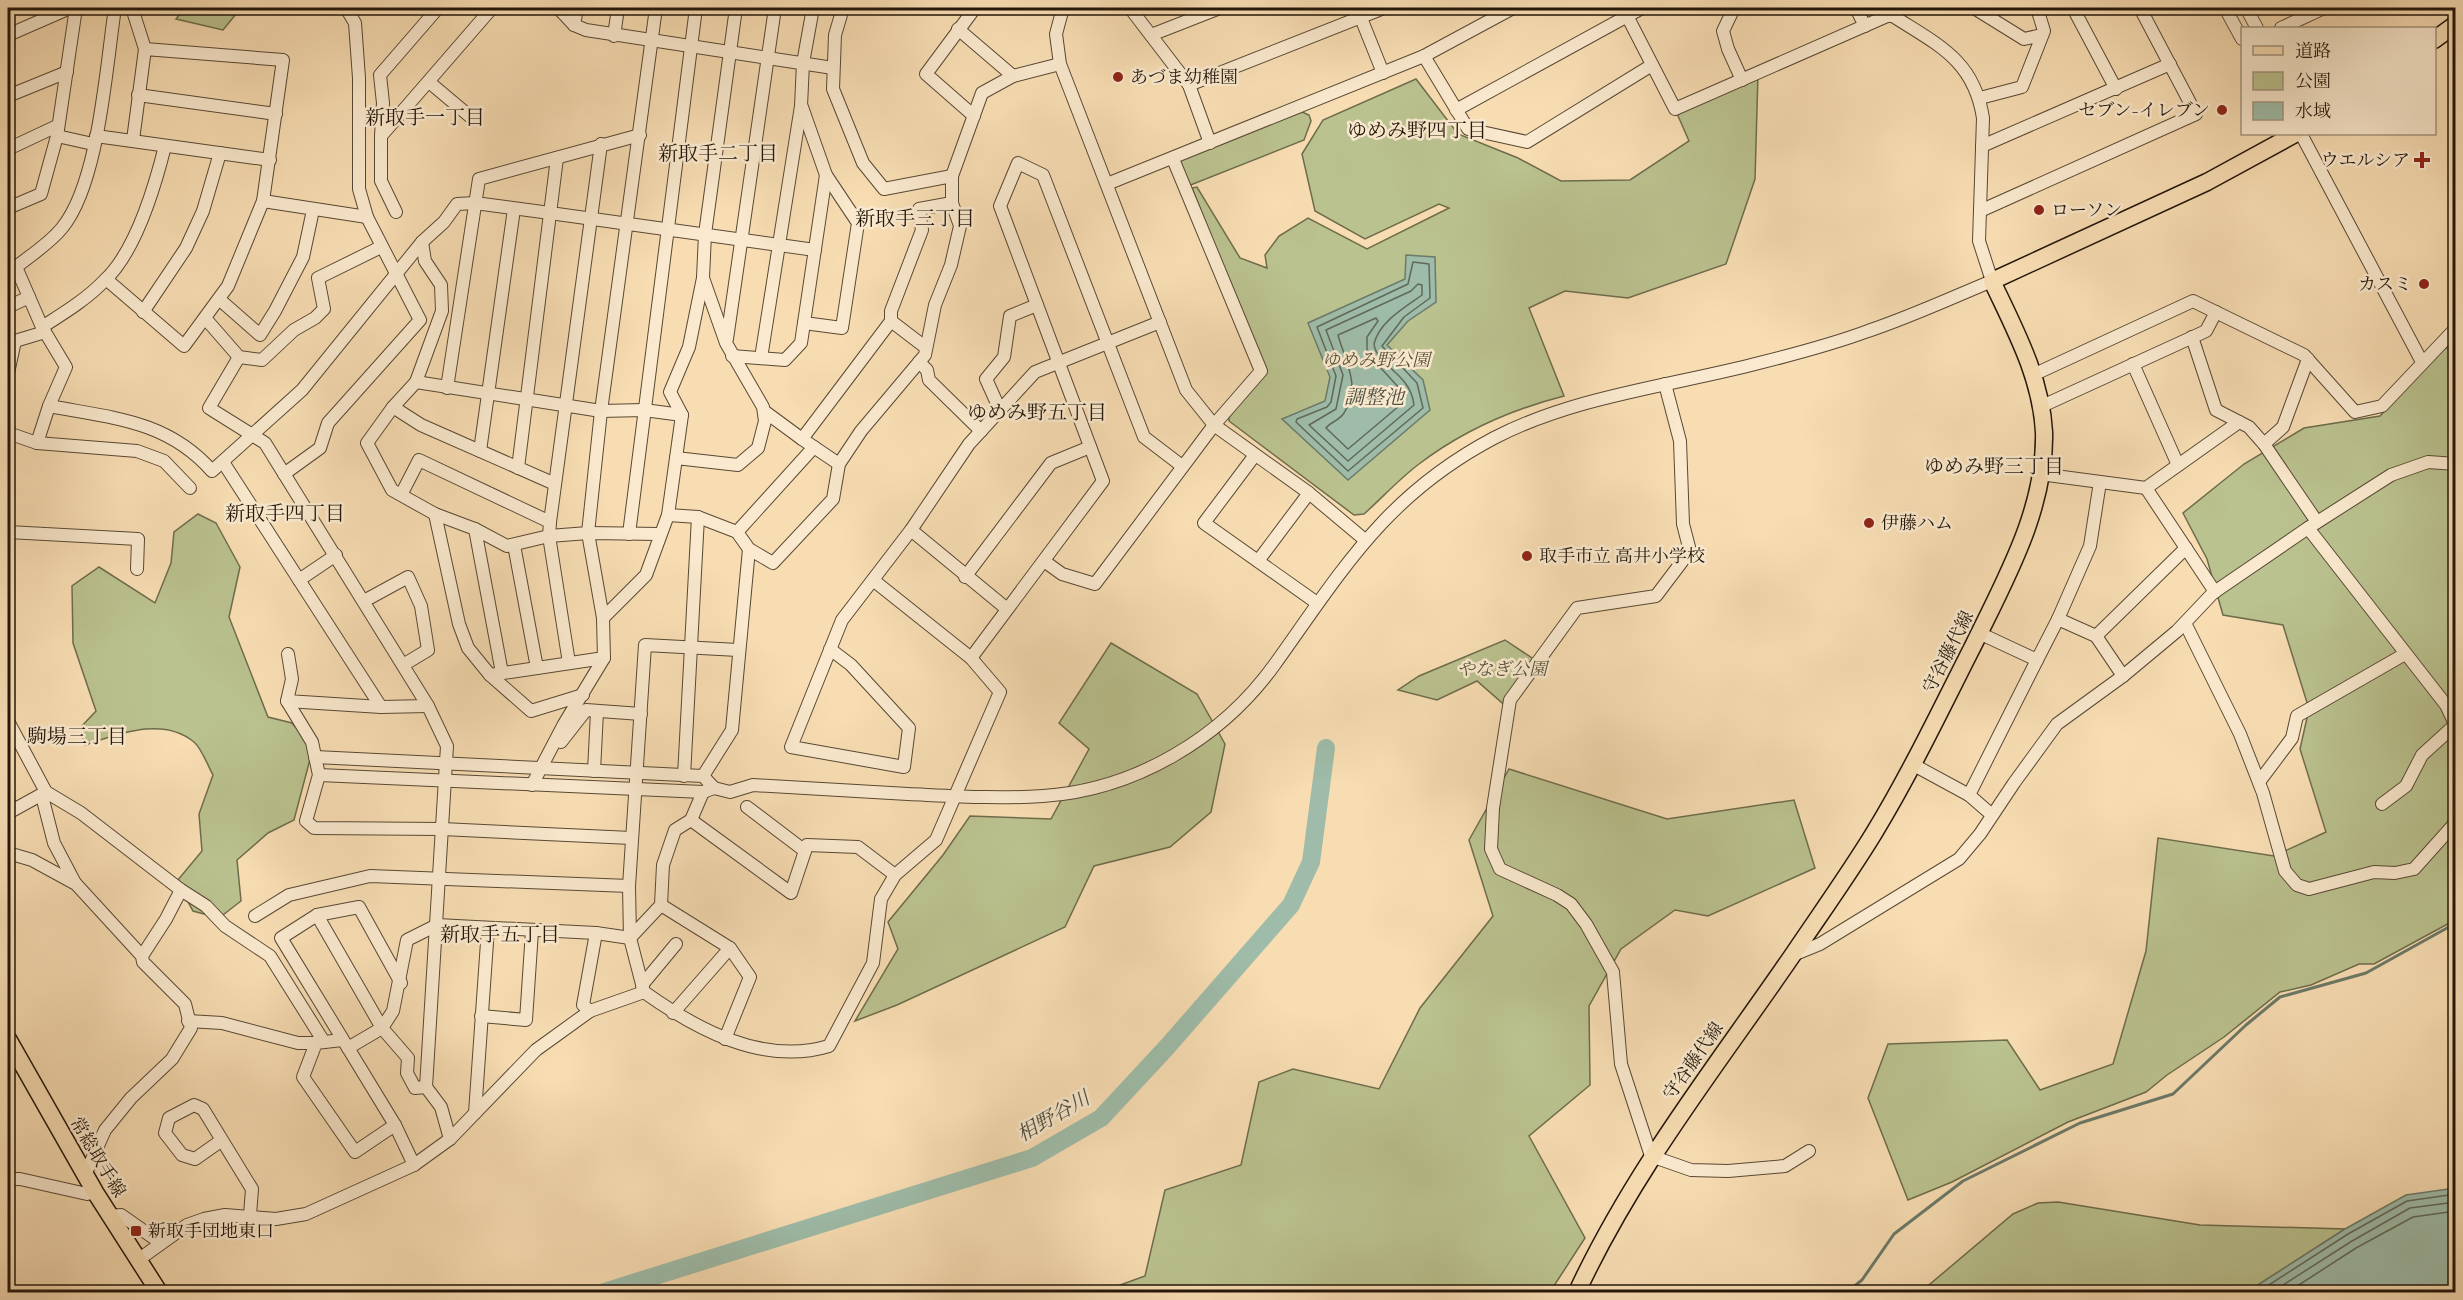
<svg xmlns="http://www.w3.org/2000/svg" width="2463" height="1300" font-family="'Libre Bodoni','Noto Serif JP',serif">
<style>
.green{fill:#bac28f;stroke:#6e6c4c;stroke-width:1.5}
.water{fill:#9ebca9;stroke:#6c7a69;stroke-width:1.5}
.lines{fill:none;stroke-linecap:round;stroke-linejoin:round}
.shore{stroke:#60695a;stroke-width:1.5}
.stream{stroke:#6c7a69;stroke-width:3}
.river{stroke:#9ebca9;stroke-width:18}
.minor-casing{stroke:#584834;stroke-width:14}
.major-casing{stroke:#22160a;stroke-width:19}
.minor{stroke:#fae9ce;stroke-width:12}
.major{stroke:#f8ddb3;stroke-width:16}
.rail{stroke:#22160a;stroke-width:3;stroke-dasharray:10 10;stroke-linecap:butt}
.poi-dot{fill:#8f2418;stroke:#fae9ce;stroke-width:2}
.labels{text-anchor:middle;stroke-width:5;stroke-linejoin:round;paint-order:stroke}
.poi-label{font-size:18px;fill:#22160a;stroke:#fae9ce;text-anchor:start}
.park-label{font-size:18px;font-style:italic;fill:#575239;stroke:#fae9ce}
.street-label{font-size:18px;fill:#22160a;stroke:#fae9ce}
.neighbourhood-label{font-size:20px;fill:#22160a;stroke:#fae9ce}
.water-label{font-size:20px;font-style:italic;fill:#4d5042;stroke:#fae9ce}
</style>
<rect width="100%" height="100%" fill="#f8ddb3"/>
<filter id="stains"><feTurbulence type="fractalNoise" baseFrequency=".00333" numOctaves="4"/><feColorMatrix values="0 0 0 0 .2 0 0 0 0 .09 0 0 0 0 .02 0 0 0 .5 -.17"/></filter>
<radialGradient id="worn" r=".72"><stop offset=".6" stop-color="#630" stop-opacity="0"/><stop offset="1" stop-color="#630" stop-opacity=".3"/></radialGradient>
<g class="green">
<path d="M184 8H194L211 14 218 8H241L223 30 176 19Z"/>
<path d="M1758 73 1755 179 1726 264 1628 298 1565 291 1529 308 1564 396C1513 409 1461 432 1419 464 1399 479 1382 498 1364 514L1354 515 1229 421V417L1264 371 1192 188 1197 187 1240 258 1267 268 1265 255 1279 236 1308 218 1367 249 1449 208 1439 204 1365 239 1315 211 1302 154 1323 120 1416 79 1458 134 1518 158 1561 181 1630 180 1689 141 1675 109Z"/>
<path d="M1302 112 1309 115 1311 121 1304 140 1188 186 1180 163 1182 159Z"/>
<path d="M2455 344V920L2374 964H2359L2311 985 2280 992 2224 1037 2167 1075 2146 1092 2068 1122 1952 1182 1908 1200 1868 1098 1888 1044 2007 1040 2040 1090 2113 1064 2146 951 2158 838 2274 856 2326 832 2300 749 2309 709 2283 625 2223 615 2207 559 2183 513 2244 464 2304 428 2380 416 2436 353Z"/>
<path d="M198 514 216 523 240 567 229 617 268 717 292 723 313 748 294 820 268 833 237 860 241 901 219 918 193 911 177 881 202 851 199 814 213 775C208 766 202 749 194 742 163 716 119 734 85 745L80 728 96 711 73 643 72 586 99 567 155 603 171 563 174 532Z"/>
<path d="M1505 640 1538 662 1508 708 1477 681 1437 700 1398 690 1419 676Z"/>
<path d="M1111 643 1197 694 1225 744 1211 812 1170 847 1094 866 1065 927 897 1005 855 1021 898 949 888 922 943 855 970 816 1051 819 1089 749 1059 723Z"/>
<path d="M1509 769 1667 819 1794 800 1815 868 1708 916 1675 910 1621 949 1589 1006 1590 1085 1529 1136 1585 1238 1550 1292H1101L1145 1276 1165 1190 1241 1165 1259 1082 1293 1069 1379 1089 1420 1008 1493 916 1469 840Z"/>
<path d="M2058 1202 2200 1225 2345 1229 2247 1292H1924L1923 1290 2013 1214 2038 1203Z"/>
</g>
<g class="water">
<path d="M1406 255 1435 257 1436 302 1408 321 1387 345 1423 380 1430 410 1348 480 1282 419 1325 401 1330 377 1308 323 1405 279Z"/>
<path d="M2455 1188V1292H2247L2345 1229 2406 1195Z"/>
</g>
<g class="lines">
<g class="shore">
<path d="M1413 262 1429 264 1430 298 1404 317 1382 346 1417 383 1423 408 1348 471 1296 422 1297 419 1327 407 1331 402 1336 376 1317 327 1408 284Z"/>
<path d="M1418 284 1422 285V295C1405 307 1379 322 1374 344 1377 367 1410 372 1414 405L1348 461 1309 425 1336 409 1343 375 1326 330 1411 291Z"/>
<path d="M1376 318 1378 321 1367 337V353L1402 391 1405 401 1348 449 1326 428C1330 422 1339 421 1344 413 1362 387 1345 361 1338 335Z"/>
<path d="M2258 1292 2348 1234 2407 1201 2456 1194"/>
<path d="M2272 1292 2352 1241 2410 1208 2456 1202"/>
<path d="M2288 1292 2356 1248 2413 1217 2456 1211"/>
</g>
<path class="stream" d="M1847 1292 1862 1280 1894 1234 1963 1181 2080 1123 2173 1094 2246 1025 2280 997 2366 973 2456 923"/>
<path class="river" d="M604 1292 1032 1158 1101 1118 1167 1047 1291 905 1311 862 1326 748"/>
<defs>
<g id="minor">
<path d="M132 8 145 49"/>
<path d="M438 8 380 75 383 103 381 136 492 8"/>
<path d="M558 8 574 25 586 30 833 68"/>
<path d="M843 8 835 35 833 89 863 163 884 189 952 176"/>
<path d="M1063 8 1056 34 1060 64 1186 390 1214 425 1309 493 1365 540"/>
<path d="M1130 8 1189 85 1210 143"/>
<path d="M1357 8 1383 73"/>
<path d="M1734 8 1723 31 1728 49 1742 80"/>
<path d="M1856 8 1865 26"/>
<path d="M1974 8 2024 39 2042 35"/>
<path d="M2073 8 2116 89"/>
<path d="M2225 8 2242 39"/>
<path d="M2246 8 2257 28"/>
<path d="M2453 8 2456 10"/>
<path d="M574 25 577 8"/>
<path d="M2281 28 2324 8"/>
<path d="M958 29 1013 76"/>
<path d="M8 35 70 8"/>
<path d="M1151 35 1220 8"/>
<path d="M614 36 618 8"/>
<path d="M1424 56 1468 129 1527 142 1652 65"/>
<path d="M429 82 473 119"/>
<path d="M1189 85 1384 8"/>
<path d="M138 95 276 114"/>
<path d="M8 96 67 72"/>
<path d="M1980 98 2022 87 2044 31 2037 8"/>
<path d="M802 107 826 175 858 223 842 328 804 323"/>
<path d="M1456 110 1642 8"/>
<path d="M974 116 926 74 975 8"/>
<path d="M2301 134 2422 362"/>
<path d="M57 136 93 144"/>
<path d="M96 136 270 160"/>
<path d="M381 136V181L396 212"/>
<path d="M1982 146 2170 64"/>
<path d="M8 149 57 126"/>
<path d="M1107 184 1424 56 1513 8"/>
<path d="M263 201 367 217"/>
<path d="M8 208 41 194 57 136 76 8"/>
<path d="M1980 211 2196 114 2140 8"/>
<path d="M422 242 425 261 441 285 442 311 416 382 393 407 367 443 392 490 435 514 475 529 507 546 549 536 588 533 660 534"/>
<path d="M16 267 42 327C64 313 87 299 105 280 136 251 155 186 165 146"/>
<path d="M8 270 16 267C31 255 50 243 62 228 99 183 106 67 115 8"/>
<path d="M106 279 184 346 228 286 263 201 283 60 145 49 133 140"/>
<path d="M219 299 260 335 275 311 303 257 313 210"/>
<path d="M8 307 29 297"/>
<path d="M143 312 186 248 203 211 220 153"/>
<path d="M205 318 239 357 262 360 294 330 315 318 324 309 318 278 381 247"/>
<path d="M42 327 66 367 49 406"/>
<path d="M2192 337 2216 410 2249 427 2264 444 2317 522"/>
<path d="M727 339 775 8"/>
<path d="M925 347 891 321V311L922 230 919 209 952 203"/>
<path d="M732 356 785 360 801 343 826 175"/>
<path d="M239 357 209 408 265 443 428 706 447 746 426 1087 441 1107 450 1139"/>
<path d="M761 358 801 106 803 63 813 8"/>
<path d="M919 362 927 370 929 380 981 431"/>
<path d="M2133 364 2178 465"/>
<path d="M8 373 15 341 45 332"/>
<path d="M2035 374 2193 301 2304 355 2355 412 2382 406 2456 328"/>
<path d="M416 382 601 411 644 410 682 415 676 458"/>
<path d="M1665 384 1680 441 1683 524 1690 551 1656 596 1577 608 1510 700 1493 808 1491 849 1500 869 1557 895 1571 904 1586 924 1613 972 1621 1064 1651 1156 1691 1170 1728 1171 1785 1166 1809 1151"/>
<path d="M447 388 479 179 640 135"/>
<path d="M393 407 421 425 555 484"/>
<path d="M2040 407 2206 331 2216 312"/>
<path d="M1000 410 986 379 1004 357 1010 316 1037 305"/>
<path d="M764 411 802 439"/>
<path d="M682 415 670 392 689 347 703 278 705 234 736 8"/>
<path d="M8 433 37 443 137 451 164 461 190 488"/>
<path d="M37 443 49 406C112 418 167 420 212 471L302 390 422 242 444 222 457 204 475 203 550 213 815 250"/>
<path d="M2264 444 2283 427 2308 359"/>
<path d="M480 451 514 209"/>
<path d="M1255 455 1204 523 1317 603"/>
<path d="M223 462 381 707"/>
<path d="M839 464 802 439 891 321"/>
<path d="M518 468 557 158"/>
<path d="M284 474 320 448 328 423 420 320 367 217 359 189V78L355 23 346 8"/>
<path d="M2040 474 2146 488 2239 422"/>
<path d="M2146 488 2215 592"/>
<path d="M402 493 419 460 550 522"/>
<path d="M435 514 459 624 468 648 490 675 604 658"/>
<path d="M668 515 698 517 737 532 749 549 773 563 833 499 839 464 861 431 925 355 935 305 951 265 960 226 952 203V176L982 93 1013 76 1060 64"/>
<path d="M2308 528 2446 705 2456 726"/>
<path d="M475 529 502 673"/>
<path d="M911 530 1007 609"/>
<path d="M8 532 138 539 137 569"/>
<path d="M737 532 814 447"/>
<path d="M629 534 696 8"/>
<path d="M514 545 537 668"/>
<path d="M1044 561 1062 574 1095 584 1214 425 1261 371 1173 159"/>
<path d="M1258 561 1309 493"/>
<path d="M965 577 1051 463 1090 447"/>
<path d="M299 580 336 555"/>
<path d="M364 601 408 577 421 606 428 650 403 665"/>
<path d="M603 618 646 575 668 515 676 458 738 465 758 448 765 421 763 407 726 343 703 278"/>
<path d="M2058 619 2090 546 2100 482"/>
<path d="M2185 623 2240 734 2263 793 2285 871 2297 885 2309 889 2374 872 2395 873 2414 869 2456 822"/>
<path d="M1979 633 2037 660 2058 619 2096 636 2123 676"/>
<path d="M2096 636 2186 548"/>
<path d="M830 649 851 665 909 728 904 767 791 747 842 620 911 530 969 444 1035 372 1160 322"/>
<path d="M288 654 292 679 287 701 381 707 428 706"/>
<path d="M971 658 1103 481 1000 206 1018 163 1043 175 1144 437 1182 466"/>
<path d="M569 663 549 536 550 522 601 144"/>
<path d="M490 675 531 711 583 695"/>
<path d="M287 701 312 742 319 775 306 821 314 828 442 829 631 838"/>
<path d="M8 721 46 792 8 813"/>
<path d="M561 742 586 710 641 714"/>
<path d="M315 757 703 776 714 788 703 792 319 775"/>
<path d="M1912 764 1969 795 1992 815"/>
<path d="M594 771 597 712"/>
<path d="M684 776 698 517"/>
<path d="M703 776 732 730 749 549"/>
<path d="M2259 782 2292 738 2297 716 2405 654"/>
<path d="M532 785 564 724 604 658 603 618 588 533 601 411 656 8"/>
<path d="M714 788 730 792 753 785C805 788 856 791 908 794 953 796 998 799 1043 796 1135 790 1222 738 1275 664 1343 569 1386 495 1494 438 1575 396 1671 386 1759 363 1795 354 1833 344 1868 331 1910 317 1951 298 1992 281L1979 241 1983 118C1974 60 1938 45 1893 16H1887L1675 109 1623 8"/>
<path d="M46 792 81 813 181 890 206 906 225 926 270 956 324 1042"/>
<path d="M1969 795 2037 660"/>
<path d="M42 796 54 843 75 883"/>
<path d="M2382 804 2406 786 2422 755 2455 725"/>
<path d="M747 807 805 851"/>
<path d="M691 820 791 893 807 845 858 847 895 875"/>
<path d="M8 853 32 860 76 884 142 956 143 962 185 1004 191 1028 172 1059 131 1098 105 1130 85 1175"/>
<path d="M661 905 730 948 750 977 725 1039"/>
<path d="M317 915 382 1028 348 1048"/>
<path d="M255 916 289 895 370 876 629 886"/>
<path d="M1793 955 1820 944 1959 859 1980 834 2014 783 2057 724 2123 676 2177 631 2213 593 2308 528 2391 475 2428 462 2456 464"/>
<path d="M142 956 166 919 181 890"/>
<path d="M401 983 359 907 317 915 281 938 395 1125 414 1165"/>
<path d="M642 985 676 944"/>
<path d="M644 992 630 938 629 886 645 645 738 650"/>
<path d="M590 1011 583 1005 596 933"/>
<path d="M673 1013 730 948"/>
<path d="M481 1016 526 1020 532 931"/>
<path d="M188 1021 222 1023 298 1043H316"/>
<path d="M342 1040 316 1043 303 1077 355 1152 395 1125"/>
<path d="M426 1087 415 1088 407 1073 408 1058 382 1028 393 1011 407 940 437 925 596 933 630 938 661 905 663 865 675 830 691 820 703 792"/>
<path d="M475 1113 488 928"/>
<path d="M222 1140 195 1159 182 1155 165 1133 169 1118 194 1105 203 1109 252 1189 250 1215"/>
<path d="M8 1179H20L87 1194 95 1192"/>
<path d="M110 1216 121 1215 161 1243"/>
<path d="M138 1260 187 1225 204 1219 225 1215 276 1219 306 1214 414 1165 450 1139 536 1050 590 1011 644 992C696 1029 763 1066 829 1046L873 963 881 899 895 875 936 840 1000 692 971 658 873 580"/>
</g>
<g id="major">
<path d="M2434 40 2456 24"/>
<path d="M8 1039 95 1192 159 1292"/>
<path d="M1577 1292C1634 1169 1718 1064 1794 953 1821 913 1849 874 1874 833 1911 772 1942 707 1974 644 2006 578 2046 508 2044 432 2041 377 2015 330 1992 281L2207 182 2295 134"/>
</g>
</defs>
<use href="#minor" class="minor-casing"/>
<use href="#major" class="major-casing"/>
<use href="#minor" class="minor"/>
<use href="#major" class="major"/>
<path class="rail" d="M8 16 28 8"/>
</g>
<g class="poi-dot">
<circle cx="1118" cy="77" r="6"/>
<circle cx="2222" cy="110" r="6"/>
<path d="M2419 151h6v6h6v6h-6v6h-6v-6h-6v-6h6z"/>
<circle cx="2039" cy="210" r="6"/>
<circle cx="2424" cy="284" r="6"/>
<circle cx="1869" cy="523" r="6"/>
<circle cx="1527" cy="556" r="6"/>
<rect x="130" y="1225" width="12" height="12" rx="3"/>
</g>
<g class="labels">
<g class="poi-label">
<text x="1130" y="83">あづま幼稚園</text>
<text x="2210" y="116" text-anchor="end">セブン-イレブン</text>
<text x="2410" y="166" text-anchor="end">ウエルシア</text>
<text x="2051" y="216">ローソン</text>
<text x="2412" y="290" text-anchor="end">カスミ</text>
<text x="1881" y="529">伊藤ハム</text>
<text x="1539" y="562">取手市立 高井小学校</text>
<text x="148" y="1237">新取手団地東口</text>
</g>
<g class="park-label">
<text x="1376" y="366">ゆめみ野公園</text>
<text x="1502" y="675">やなぎ公園</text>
</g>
<g class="street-label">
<text transform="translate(1948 652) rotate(-63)" y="6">守谷藤代線</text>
<text transform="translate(1693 1061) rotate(-55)" y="6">守谷藤代線</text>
<text transform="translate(98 1157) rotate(59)" y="6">常総取手線</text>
</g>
<g class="neighbourhood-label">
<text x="425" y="124">新取手一丁目</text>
<text x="1417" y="137">ゆめみ野四丁目</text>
<text x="718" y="160">新取手二丁目</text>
<text x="915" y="225">新取手三丁目</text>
<text x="1037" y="419">ゆめみ野五丁目</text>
<text x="1994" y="473">ゆめみ野三丁目</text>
<text x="285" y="520">新取手四丁目</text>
<text x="77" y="743">駒場三丁目</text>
<text x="500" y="941">新取手五丁目</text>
</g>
<g class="water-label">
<text x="1374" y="404">調整池</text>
<text transform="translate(1053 1116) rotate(-30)" y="7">相野谷川</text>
</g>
</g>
<rect width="2463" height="1300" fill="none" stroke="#f8ddb3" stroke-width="30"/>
<rect x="9" y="9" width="2445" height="1282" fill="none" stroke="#22160a" stroke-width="3"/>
<rect x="15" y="15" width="2433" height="1270" fill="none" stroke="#22160a" stroke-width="1.5"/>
<rect x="2241" y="27" width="195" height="108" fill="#fae9ce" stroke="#a49580" stroke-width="1.5"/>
<rect x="2253" y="46" width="30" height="9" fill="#f8ddb3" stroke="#a49580" stroke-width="1.5"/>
<text x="2295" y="57" font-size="18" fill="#22160a">道路</text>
<rect x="2253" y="72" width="30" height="18" fill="#bac28f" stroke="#a49580" stroke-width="1.5"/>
<text x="2295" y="87" font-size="18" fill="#22160a">公園</text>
<rect x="2253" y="102" width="30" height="18" fill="#9ebca9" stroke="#a49580" stroke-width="1.5"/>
<text x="2295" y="117" font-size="18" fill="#22160a">水域</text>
<rect width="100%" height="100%" filter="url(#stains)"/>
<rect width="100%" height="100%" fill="url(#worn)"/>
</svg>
